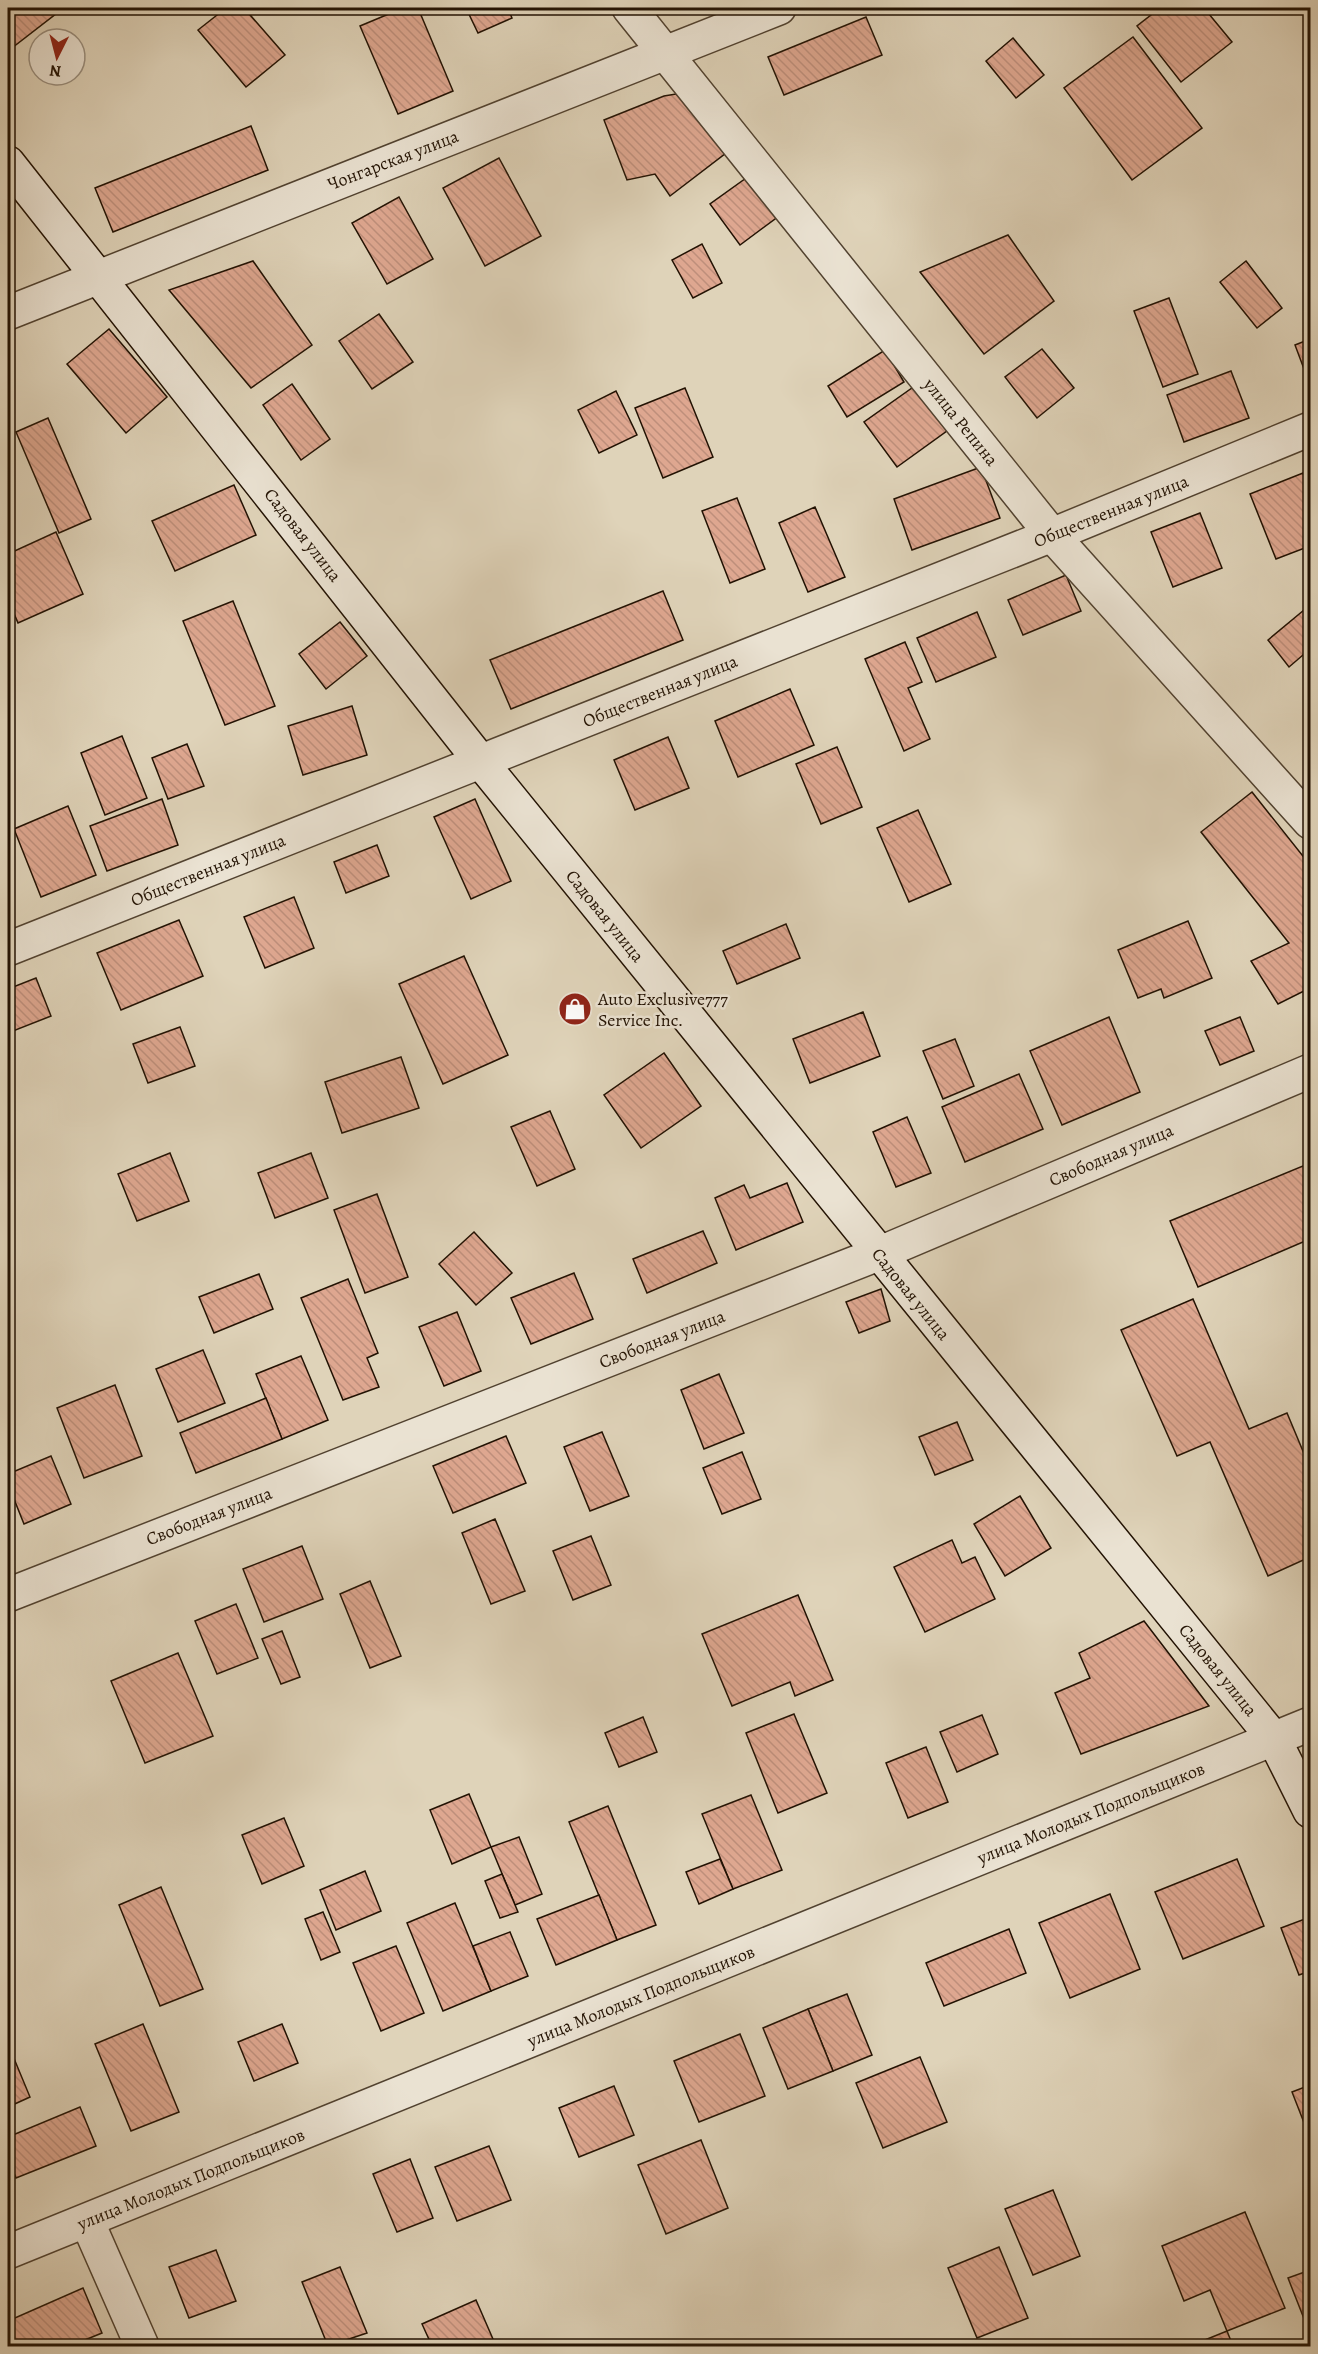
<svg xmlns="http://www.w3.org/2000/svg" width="1318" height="2354" font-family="Alegreya,serif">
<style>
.building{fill:url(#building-back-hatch);stroke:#221203;stroke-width:1.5}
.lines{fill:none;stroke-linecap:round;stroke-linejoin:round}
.street-casing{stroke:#514230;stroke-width:36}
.secondary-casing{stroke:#221203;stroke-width:36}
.street{stroke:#eae2d2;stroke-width:33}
.secondary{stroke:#eae2d2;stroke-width:33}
.labels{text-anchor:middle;stroke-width:5;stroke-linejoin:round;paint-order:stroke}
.street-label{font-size:18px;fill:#221203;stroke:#eae2d2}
.poi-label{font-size:18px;fill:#221203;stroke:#eae2d2;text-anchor:start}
</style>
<defs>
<pattern id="building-back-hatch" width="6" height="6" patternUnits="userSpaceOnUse" patternTransform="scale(1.5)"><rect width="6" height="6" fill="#dea790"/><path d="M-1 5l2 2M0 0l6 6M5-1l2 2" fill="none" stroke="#be8f7b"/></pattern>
</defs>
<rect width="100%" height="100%" fill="#dfd3b9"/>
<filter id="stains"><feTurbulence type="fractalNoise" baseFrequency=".00333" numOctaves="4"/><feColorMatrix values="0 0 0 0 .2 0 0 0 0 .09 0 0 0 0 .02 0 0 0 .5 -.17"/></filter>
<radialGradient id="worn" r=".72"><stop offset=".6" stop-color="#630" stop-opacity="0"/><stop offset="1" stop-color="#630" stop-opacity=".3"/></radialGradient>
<g class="building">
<path d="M8 8H53L57 13 8 51Z"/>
<path d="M226 8H244L285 55 246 87 198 30Z"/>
<path d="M403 8H418L453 91 398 114 360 26Z"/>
<path d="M466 8H508L512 18 478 33Z"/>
<path d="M1160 8H1204L1232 42 1181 82 1137 26Z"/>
<path d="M866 17 882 55 784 95 768 57Z"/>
<path d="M1133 37 1202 128 1132 180 1064 88Z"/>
<path d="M1013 38 1044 75 1016 98 986 61Z"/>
<path d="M676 94 685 102 726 153 670 196 655 174 627 180 604 120 664 96Z"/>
<path d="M251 126 268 170 113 232 95 188Z"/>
<path d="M499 158 541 236 485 266 443 188Z"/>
<path d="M749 176 779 216 740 245 710 204Z"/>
<path d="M399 197 433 259 387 284 352 223Z"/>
<path d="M1008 235 1054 301 984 354 920 272Z"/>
<path d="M702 244 722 283 693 298 672 260Z"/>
<path d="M253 261 312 345 251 388 169 290Z"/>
<path d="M1246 261 1282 308 1257 328 1220 282Z"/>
<path d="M1169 298 1198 374 1163 387 1134 311Z"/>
<path d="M379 314 413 362 372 389 339 341Z"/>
<path d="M109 329 167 397 126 433 67 364Z"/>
<path d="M1310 339V385L1295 345Z"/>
<path d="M1042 349 1074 388 1037 418 1005 377Z"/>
<path d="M885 350 904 382 847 417 828 386Z"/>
<path d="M1231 371 1249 418 1184 442 1167 395Z"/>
<path d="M919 383 951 428 897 467 864 422Z"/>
<path d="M292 384 330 439 301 460 263 405Z"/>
<path d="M685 388 713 457 663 478 635 408Z"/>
<path d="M616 391 637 435 599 453 578 410Z"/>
<path d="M48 418 91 519 59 533 16 432Z"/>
<path d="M981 467 1000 518 912 550 894 499Z"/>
<path d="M1303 473 1310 492V546L1276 559 1250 494Z"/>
<path d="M234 485 256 535 175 571 152 521Z"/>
<path d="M737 498 765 569 730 583 702 511Z"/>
<path d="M815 507 845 577 808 592 779 523Z"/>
<path d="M1200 513 1222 568 1173 587 1151 532Z"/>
<path d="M56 532 83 594 18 623 8 599V554Z"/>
<path d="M1066 575 1081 611 1023 635 1008 600Z"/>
<path d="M663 591 683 640 511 709 490 660Z"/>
<path d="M233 601 275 706 225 725 183 621Z"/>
<path d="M1310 605V649L1289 667 1268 640Z"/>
<path d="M977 612 996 657 936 682 917 638Z"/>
<path d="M340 622 367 656 326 689 299 654Z"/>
<path d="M905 642 922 682 908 688 930 739 904 751 865 659Z"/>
<path d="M790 689 814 745 738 777 715 721Z"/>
<path d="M352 706 367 755 303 775 288 726Z"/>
<path d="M122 736 147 798 105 815 81 753Z"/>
<path d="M668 737 689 788 635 810 614 760Z"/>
<path d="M187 744 204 786 168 799 152 758Z"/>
<path d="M837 747 862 807 821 824 796 764Z"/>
<path d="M1252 792 1310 865V988L1278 1004 1251 961 1289 943 1201 832Z"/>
<path d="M162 799 178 845 107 871 90 826Z"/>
<path d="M475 799 511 881 471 899 434 817Z"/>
<path d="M68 806 96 875 41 897 14 829Z"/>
<path d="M918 810 951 884 909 902 877 828Z"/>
<path d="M377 845 389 876 346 893 334 862Z"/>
<path d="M294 897 314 948 265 968 244 917Z"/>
<path d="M179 920 203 976 121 1010 97 953Z"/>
<path d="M1188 921 1212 978 1164 998 1161 989 1138 998 1118 950Z"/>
<path d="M786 924 800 958 737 984 723 951Z"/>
<path d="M464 956 508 1055 443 1084 399 984Z"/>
<path d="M36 978 51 1016 8 1033V989Z"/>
<path d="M863 1012 880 1056 810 1083 793 1039Z"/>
<path d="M1109 1017 1140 1092 1062 1125 1030 1051Z"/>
<path d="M1240 1017 1254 1051 1220 1065 1205 1031Z"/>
<path d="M180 1027 195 1066 148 1083 133 1044Z"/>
<path d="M955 1039 974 1086 943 1099 923 1051Z"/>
<path d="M664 1053 701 1106 641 1148 604 1095Z"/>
<path d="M401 1057 419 1108 342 1133 325 1082Z"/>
<path d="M1019 1074 1043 1129 965 1162 942 1107Z"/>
<path d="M550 1111 575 1169 537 1186 511 1127Z"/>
<path d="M907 1117 931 1173 896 1187 873 1132Z"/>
<path d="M170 1153 189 1201 137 1221 118 1174Z"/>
<path d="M311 1153 328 1198 275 1218 258 1173Z"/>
<path d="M1310 1163V1239L1198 1287 1170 1221Z"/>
<path d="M787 1183 803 1222 736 1250 715 1198 744 1185 750 1198Z"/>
<path d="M377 1194 408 1277 365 1293 334 1210Z"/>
<path d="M703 1231 717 1263 647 1293 633 1259Z"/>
<path d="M474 1232 512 1273 476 1305 439 1264Z"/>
<path d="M574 1273 593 1319 531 1344 511 1298Z"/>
<path d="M259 1274 273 1309 214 1333 199 1297Z"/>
<path d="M348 1279 378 1353 367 1358 379 1387 343 1400 301 1298Z"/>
<path d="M881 1289 890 1321 859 1333 846 1302Z"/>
<path d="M1193 1299 1249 1429 1287 1413 1310 1468V1557L1268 1576 1210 1442 1177 1456 1121 1330Z"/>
<path d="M457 1312 481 1371 444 1386 419 1327Z"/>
<path d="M203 1350 225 1403 178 1422 156 1369Z"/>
<path d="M301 1356 328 1420 282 1439 256 1374Z"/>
<path d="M719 1374 744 1433 704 1449 681 1390Z"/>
<path d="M115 1385 142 1456 84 1478 57 1408Z"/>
<path d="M266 1398 282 1439 196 1473 180 1433Z"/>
<path d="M957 1422 973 1460 935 1475 919 1437Z"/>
<path d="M602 1432 629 1496 590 1511 564 1447Z"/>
<path d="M506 1436 526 1483 453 1513 433 1466Z"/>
<path d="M742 1452 761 1499 722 1514 703 1468Z"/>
<path d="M51 1456 71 1504 24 1524 8 1484V1474Z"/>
<path d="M1020 1496 1051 1548 1005 1576 974 1524Z"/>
<path d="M495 1519 525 1591 491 1604 462 1533Z"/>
<path d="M591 1536 611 1585 573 1600 553 1551Z"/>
<path d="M952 1540 962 1563 975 1557 995 1599 925 1632 894 1567Z"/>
<path d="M302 1546 323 1599 264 1622 243 1569Z"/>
<path d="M370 1581 401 1656 370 1668 340 1594Z"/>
<path d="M798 1595 833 1680 795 1696 790 1682 732 1706 702 1634Z"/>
<path d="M236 1604 258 1658 217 1674 195 1621Z"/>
<path d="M1144 1621 1209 1706 1081 1754 1055 1693 1090 1678 1079 1653Z"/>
<path d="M282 1631 300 1677 281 1684 262 1639Z"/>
<path d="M178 1653 213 1736 145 1763 111 1681Z"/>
<path d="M794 1714 827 1793 778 1813 746 1733Z"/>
<path d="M982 1715 998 1754 957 1772 940 1732Z"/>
<path d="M643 1717 657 1752 619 1767 605 1733Z"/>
<path d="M926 1747 948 1802 908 1818 886 1763Z"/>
<path d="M469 1794 491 1847 452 1864 430 1810Z"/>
<path d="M751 1795 782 1870 733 1889 702 1814Z"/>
<path d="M608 1806 656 1925 617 1940 569 1822Z"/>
<path d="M284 1818 304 1866 262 1884 242 1835Z"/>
<path d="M519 1837 542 1894 515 1905 491 1847Z"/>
<path d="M720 1859 733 1889 699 1904 686 1872Z"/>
<path d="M1237 1859 1264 1926 1183 1959 1155 1892Z"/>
<path d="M365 1871 381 1911 336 1930 320 1890Z"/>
<path d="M502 1874 518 1912 500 1918 485 1881Z"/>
<path d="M161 1887 203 1989 160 2006 119 1905Z"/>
<path d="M1110 1894 1140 1969 1070 1998 1039 1923Z"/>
<path d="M599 1895 617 1940 556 1965 537 1919Z"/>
<path d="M455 1903 491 1991 443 2011 407 1923Z"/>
<path d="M323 1912 340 1952 321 1960 305 1919Z"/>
<path d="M1310 1917V1971L1299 1975 1281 1928Z"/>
<path d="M1009 1929 1026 1973 944 2006 926 1963Z"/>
<path d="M510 1932 528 1976 491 1991 473 1946Z"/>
<path d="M396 1946 424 2013 381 2031 353 1963Z"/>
<path d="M847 1994 872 2055 833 2071 808 2009Z"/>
<path d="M808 2009 833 2071 788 2089 763 2028Z"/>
<path d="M143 2024 179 2112 131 2131 95 2044Z"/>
<path d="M282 2024 298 2063 254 2081 238 2042Z"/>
<path d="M740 2034 765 2096 699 2122 674 2061Z"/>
<path d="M8 2044 30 2097 8 2107Z"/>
<path d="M920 2057 947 2122 883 2148 856 2083Z"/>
<path d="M1310 2085V2138L1292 2092Z"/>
<path d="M614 2086 634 2135 579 2157 559 2108Z"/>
<path d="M80 2107 96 2146 16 2178 8 2158V2137Z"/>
<path d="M701 2140 728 2208 666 2234 638 2165Z"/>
<path d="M489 2146 511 2200 457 2221 435 2167Z"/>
<path d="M410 2159 433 2218 397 2232 373 2174Z"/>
<path d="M1053 2190 1080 2256 1033 2275 1005 2209Z"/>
<path d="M1245 2212 1285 2308 1227 2331 1210 2290 1184 2301 1162 2246Z"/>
<path d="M999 2247 1028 2318 977 2338 948 2268Z"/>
<path d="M216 2250 236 2301 189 2318 169 2267Z"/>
<path d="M340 2267 367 2333 328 2346 302 2282Z"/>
<path d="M1310 2270V2334L1288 2278Z"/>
<path d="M83 2288 102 2333 70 2346H8V2321Z"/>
<path d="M476 2300 496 2346H432L422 2324Z"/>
<path d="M1227 2331 1233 2346H1190Z"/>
</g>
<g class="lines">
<defs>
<g id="street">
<path d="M629 8 1052 535 1310 822"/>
<path d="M8 313 779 8"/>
<path d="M8 949 1052 535 1310 429"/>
<path d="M8 1595 878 1254 1310 1071"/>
<path d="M87 2221 142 2346"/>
<path d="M8 2252 1310 1724"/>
</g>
<path id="secondary" d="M8 163 481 762 1274 1739 1310 1811"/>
</defs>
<use href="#street" class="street-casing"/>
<use href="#secondary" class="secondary-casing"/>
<use href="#street" class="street"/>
<use href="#secondary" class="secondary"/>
</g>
<defs>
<symbol id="shop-disc" viewBox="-11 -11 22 22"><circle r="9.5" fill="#8f2418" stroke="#eae2d2"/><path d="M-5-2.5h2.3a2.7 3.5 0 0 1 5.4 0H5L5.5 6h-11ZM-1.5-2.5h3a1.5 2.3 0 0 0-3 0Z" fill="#fff"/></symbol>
</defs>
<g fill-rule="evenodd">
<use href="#shop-disc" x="556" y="990" width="38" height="38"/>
</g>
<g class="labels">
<g class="street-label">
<text transform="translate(393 160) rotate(-21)" y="6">Чонгарская улица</text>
<text transform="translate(961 422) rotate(51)" y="6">улица Репина</text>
<text transform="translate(1111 511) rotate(-22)" y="6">Общественная улица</text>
<text transform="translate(303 535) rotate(52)" y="6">Садовая улица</text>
<text transform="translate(660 691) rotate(-22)" y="6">Общественная улица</text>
<text transform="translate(208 870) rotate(-22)" y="6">Общественная улица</text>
<text transform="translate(605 916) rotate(51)" y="6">Садовая улица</text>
<text transform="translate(1111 1155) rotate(-23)" y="6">Свободная улица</text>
<text transform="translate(911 1294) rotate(51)" y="6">Садовая улица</text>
<text transform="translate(662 1339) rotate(-21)" y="6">Свободная улица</text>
<text transform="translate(209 1516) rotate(-21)" y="6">Свободная улица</text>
<text transform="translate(1218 1670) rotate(51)" y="6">Садовая улица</text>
<text transform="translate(1091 1813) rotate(-22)" y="6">улица Молодых Подпольщиков</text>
<text transform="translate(641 1996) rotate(-22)" y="6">улица Молодых Подпольщиков</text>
<text transform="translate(191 2179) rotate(-22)" y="6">улица Молодых Подпольщиков</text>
</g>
<g class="poi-label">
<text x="598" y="1005">Auto Exclusive777<tspan x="598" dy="21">Service Inc.</tspan></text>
</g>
</g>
<rect width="1318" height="2354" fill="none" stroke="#dfd3b9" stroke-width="30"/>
<rect x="9" y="9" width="1300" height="2336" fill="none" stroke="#221203" stroke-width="3"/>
<rect x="15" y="15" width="1288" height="2324" fill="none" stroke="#221203" stroke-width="1.5"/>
<g transform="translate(57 57) rotate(186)"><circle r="28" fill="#eae2d2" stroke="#9a8f7f" stroke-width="1.5"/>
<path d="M0-4.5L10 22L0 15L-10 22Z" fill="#8f2418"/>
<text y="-9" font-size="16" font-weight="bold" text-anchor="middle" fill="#221203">N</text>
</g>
<rect width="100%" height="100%" filter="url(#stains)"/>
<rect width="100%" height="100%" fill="url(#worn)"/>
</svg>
